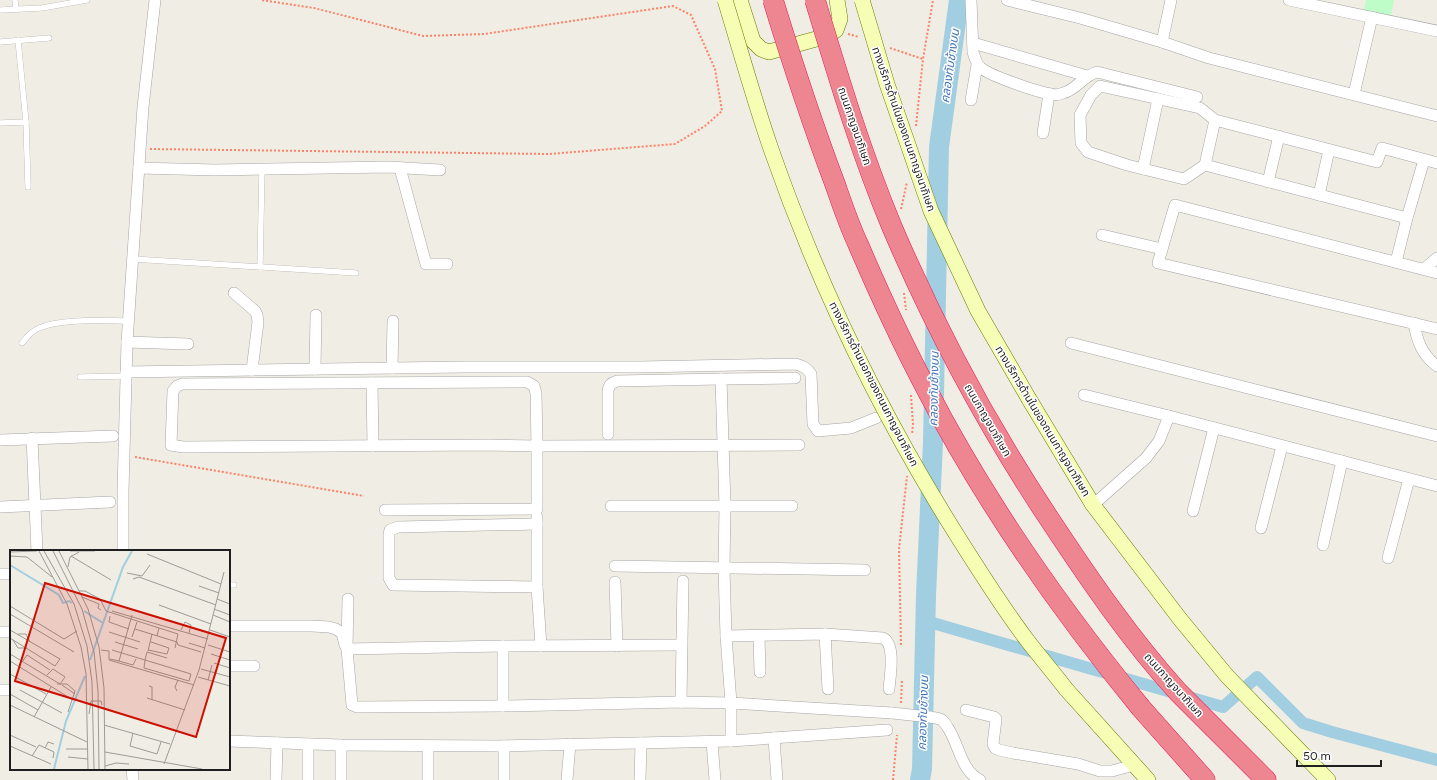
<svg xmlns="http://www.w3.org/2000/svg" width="1437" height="780" font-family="Figtree,'Noto Sans Thai',sans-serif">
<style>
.park{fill:#befdc8}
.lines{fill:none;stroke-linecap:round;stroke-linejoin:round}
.canal{stroke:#a1cee1;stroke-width:12}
.river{stroke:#a1cee1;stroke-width:20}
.service-casing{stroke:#a6a6a6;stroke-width:6}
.minor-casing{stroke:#a6a6a6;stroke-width:12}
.secondary-casing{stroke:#657b00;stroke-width:16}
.motorway-casing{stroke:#e8174f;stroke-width:21}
.path{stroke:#ff8166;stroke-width:2;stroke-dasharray:2 2;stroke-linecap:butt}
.service{stroke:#fff;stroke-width:5.5}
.minor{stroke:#fff;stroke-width:11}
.secondary{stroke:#f5feb4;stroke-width:15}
.motorway{stroke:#ed8691;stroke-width:20}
.minor-bridge-casing{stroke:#a6a6a6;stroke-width:12;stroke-linecap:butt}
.secondary-bridge-casing{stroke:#657b00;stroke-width:16;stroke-linecap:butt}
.motorway-bridge-casing{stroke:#e8174f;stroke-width:21;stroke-linecap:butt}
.minor-bridge{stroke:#fff;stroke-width:11}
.secondary-bridge{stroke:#f5feb4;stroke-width:15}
.motorway-bridge{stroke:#ed8691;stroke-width:20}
.labels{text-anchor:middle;stroke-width:3;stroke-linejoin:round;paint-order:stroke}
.street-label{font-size:11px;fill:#1f1f1f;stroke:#fff}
.water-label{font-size:12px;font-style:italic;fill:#4374b6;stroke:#fff}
.inset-river{fill:none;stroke:#a1cee1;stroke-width:2}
.inset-road{fill:none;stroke:#9c9b95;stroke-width:1}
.view{fill:#cd0f00;fill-opacity:0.15;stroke:#cd0f00;stroke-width:2}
.inset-edge{fill:none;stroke:#1f1f1f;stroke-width:2}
</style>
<rect width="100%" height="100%" fill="#f0ede4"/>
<path class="park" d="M1366 0H1394L1390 20 1363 14Z"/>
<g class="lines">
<path class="canal" d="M926 621 1223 707 1257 677 1303 723 1332 732 1437 760"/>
<path class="river" d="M920 780 922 769 926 595 933 442 939 147 959 0"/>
<defs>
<g id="service">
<path d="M15 0 16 10"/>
<path d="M0 10 42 8 87 0"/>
<path d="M18 40 26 122 28 187"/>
<path d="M0 42 49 38"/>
<path d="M0 123 26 122"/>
<path d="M133 259 356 273"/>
<path d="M260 267 262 169"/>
<path d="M22 343C27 337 31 331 39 328 61 318 104 321 129 321"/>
<path d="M80 377 126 376"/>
<path d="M229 585H234"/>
</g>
<g id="minor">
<path d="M971 0 973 52C975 58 976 64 981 68 991 76 1037 92 1051 94 1054 95 1059 95 1063 93 1076 90 1083 76 1097 72L1197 97"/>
<path d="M1007 0 1080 18 1162 42 1209 58 1437 116"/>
<path d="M1289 0 1437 31"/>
<path d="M1162 42 1171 0"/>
<path d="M973 43 1087 76"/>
<path d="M1354 94 1372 17"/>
<path d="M971 100 977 65"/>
<path d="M1215 120 1205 165 1184 179 1127 165 1088 152 1081 143 1080 115 1091 95 1100 86 1200 108 1215 120 1377 162 1382 148 1437 163"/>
<path d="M1043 133 1049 94"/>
<path d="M1205 165 1407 218 1424 160"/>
<path d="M139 168 215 170 388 167 440 170"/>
<path d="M400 168 426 264H447"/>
<path d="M1143 169 1158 99"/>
<path d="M1268 182 1279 136"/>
<path d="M1319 195 1329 150"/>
<path d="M1102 235 1162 249"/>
<path d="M1396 262 1407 218"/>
<path d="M1424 269 1437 258"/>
<path d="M1437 273 1175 205 1158 263 1437 329"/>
<path d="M234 293 255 311 257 315 258 322 252 370"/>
<path d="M1414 323C1417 341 1422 355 1437 366"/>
<path d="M127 342 188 344"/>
<path d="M1071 343 1437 436"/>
<path d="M392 368 393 321"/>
<path d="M315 369 316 315"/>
<path d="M126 372 464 367H640L796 364C803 366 807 368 811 374L813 424 818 431 851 428 876 418"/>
<path d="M527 382 534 386 536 393 537 446 490 445 183 447 171 445 173 391 177 386 182 384Z"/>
<path d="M372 383 373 446"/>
<path d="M1084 395 1169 416"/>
<path d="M608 434V391C609 385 611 383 617 381L721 379"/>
<path d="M32 438 37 551"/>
<path d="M0 440 113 436"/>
<path d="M1093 505 1146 458 1159 441 1169 416 1437 486"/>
<path d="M611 506H792"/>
<path d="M0 507 110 502"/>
<path d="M385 510 537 509V446L799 445"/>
<path d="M1193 511 1214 428"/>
<path d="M537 517V587L541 646"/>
<path d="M1261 528 1282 446"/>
<path d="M1323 545 1342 461"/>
<path d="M123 551V491L127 342 143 107 155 0"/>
<path d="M1388 558 1409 479"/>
<path d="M615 566 865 570"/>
<path d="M0 574H11"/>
<path d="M615 582 617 646"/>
<path d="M537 587 393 585 389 578V534L390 530 398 527 537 524"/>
<path d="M348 599 347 649 352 705 357 707 503 706"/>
<path d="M229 626H312L329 627 336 629 342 633 345 645"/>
<path d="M0 632H11"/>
<path d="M825 634 828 689"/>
<path d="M726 636 825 634 883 638C896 644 890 677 889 689"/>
<path d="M759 636 760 672"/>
<path d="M503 646V706L681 702 731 703 892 713"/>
<path d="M347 649 503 646 681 645"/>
<path d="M229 666H254"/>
<path d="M0 690H11"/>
<path d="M681 702 683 581"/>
<path d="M966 710 994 717 996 719 993 744 995 748 999 750 1013 753 1078 764 1100 771H1112L1134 765"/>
<path d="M930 717C934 718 939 718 942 720 944 722 947 726 948 728 959 744 961 771 980 780"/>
<path d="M774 738 777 780"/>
<path d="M229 741 341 745 496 746 731 741 887 730"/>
<path d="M731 741V703L726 636 724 569 725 506 721 379 795 378"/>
<path d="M712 742 715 780"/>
<path d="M428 746V780"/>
<path d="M132 769 133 780"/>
<path d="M276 780 277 743"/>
<path d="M308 780V744"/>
<path d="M341 780V745"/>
<path d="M504 780V746"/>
<path d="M567 780 570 744"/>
<path d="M640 780 641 743"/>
</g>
<g id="secondary">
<path d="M740 0 753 41 761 49 769 52 827 36 836 30 840 19 837 0"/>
<path d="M1029 399 1093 505 1180 619 1227 676 1328 780"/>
<path d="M1066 689 1148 780"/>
</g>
<g id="motorway">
<path d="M1141 708 1205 780"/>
<path d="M1214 728 1266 780"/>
</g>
</defs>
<use href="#service" class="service-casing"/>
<use href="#minor" class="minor-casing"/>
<use href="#secondary" class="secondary-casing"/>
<use href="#motorway" class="motorway-casing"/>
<g class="path">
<path d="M848 34 859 37"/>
<path d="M890 48 923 59"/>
<path d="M916 126 923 59 933 0"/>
<path d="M150 149 549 154 675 144 705 126 722 111 715 69 691 15 673 6 484 34 423 36 314 8 261 0"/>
<path d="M901 209 907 182"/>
<path d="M904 293 906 310"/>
<path d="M911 395 913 424 912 434"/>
<path d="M135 457 364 496"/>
<path d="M901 645 899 549 907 476"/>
<path d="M901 703 902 680"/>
<path d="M893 780 897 735"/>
</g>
<use href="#service" class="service"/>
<use href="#minor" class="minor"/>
<use href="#secondary" class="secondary"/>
<use href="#motorway" class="motorway"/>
<defs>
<path id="minor-bridge" d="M892 713 930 717"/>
<g id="secondary-bridge">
<path d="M725 0C740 49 754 100 771 149 818 284 881 415 958 537 980 572 1002 607 1027 640 1040 657 1053 672 1066 689"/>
<path d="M862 0 887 84 931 211 978 311 1029 399"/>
</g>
<g id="motorway-bridge">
<path d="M773 0C792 62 812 123 835 184 842 204 849 225 858 244 879 293 902 343 927 390 986 504 1060 609 1141 708"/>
<path d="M815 0C838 76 861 153 892 227 936 330 988 427 1050 520 1089 579 1130 639 1178 692 1190 704 1202 716 1214 728"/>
</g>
</defs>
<use href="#minor-bridge" class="minor-bridge-casing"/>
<use href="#secondary-bridge" class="secondary-bridge-casing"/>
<use href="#motorway-bridge" class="motorway-bridge-casing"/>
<use href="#minor-bridge" class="minor-bridge"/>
<use href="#secondary-bridge" class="secondary-bridge"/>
<use href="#motorway-bridge" class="motorway-bridge"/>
</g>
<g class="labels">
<g class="street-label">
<text transform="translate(855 126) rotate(71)" y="4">ถนนกาญจนาภิเษก</text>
<text transform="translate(904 129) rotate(71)" y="4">ทางบริการด้านในของถนนกาญจนาภิเษก</text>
<text transform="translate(874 384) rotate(63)" y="4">ทางบริการด้านนอกของถนนกาญจนาภิเษก</text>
<text transform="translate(988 420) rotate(60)" y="4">ถนนกาญจนาภิเษก</text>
<text transform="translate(1043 421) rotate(59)" y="4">ทางบริการด้านในของถนนกาญจนาภิเษก</text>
<text transform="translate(1174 685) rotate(48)" y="4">ถนนกาญจนาภิเษก</text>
</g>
<g class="water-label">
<text transform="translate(950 66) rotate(-82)" y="4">คลองทับช้างบน</text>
<text transform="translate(934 389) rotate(-89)" y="4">คลองทับช้างบน</text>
<text transform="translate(923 713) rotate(-88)" y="4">คลองทับช้างบน</text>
</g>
</g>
<g transform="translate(10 550)">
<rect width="220" height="220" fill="#f0ede4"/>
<path class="inset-river" d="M0 15 49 45 53 53 59 51 62 53M74 61 93 73M80 110 113 17 122 1M44 219 56 171 75 126"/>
<path class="inset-road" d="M29 1 57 54 71 97 76 124 78 219M34 1 64 54 77 96 82 132 84 219M43 1 72 59 84 102 88 141 89 219M49 1 78 59 89 97 94 138 95 219M60 1H85M0 2 27 1M137 4 211 34M0 6 17 7 42 27M61 6 101 30M58 17 60 7 69 2M117 23 132 26 140 15M123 29 129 27 206 55M189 36 209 43M69 41H75L90 49 96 61 149 78 147 86M72 47 89 54 88 58 91 60M207 49 220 54M149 55 201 74M0 56 54 89 67 81M204 59 220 65M102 61 198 89M0 64 64 102M203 65 220 72M100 66 99 72 119 79M149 78 168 84 165 98M125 79 167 92 168 95 191 102M0 80 50 109 45 116 0 88M171 80 175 72 181 75 179 83M200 80 220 87M99 82 130 92M8 84H16L20 92M122 87 127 72M3 90 8 98H17M105 92 128 99M179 93 195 98M198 95 220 102M91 100 99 101V110L184 135M102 100 135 110 137 102 157 108M138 100 157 104 159 98 141 92M138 101 142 84M0 104 50 134 55 127 43 119 37 125M201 104 220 110M100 109 109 111 122 65M135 110 181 124 179 131 134 118ZM0 111 63 150M109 111 123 115 126 109M12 112 17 105 40 120M204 113 220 118M191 119 220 127M0 124 36 144M188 127 220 136M198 130 202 115M47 134H57L65 141 58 162M52 135 65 144M139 136 142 137V150M10 140 52 163M167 141 165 137 168 130M0 144 28 160M137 148 175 160M0 155 77 192M79 164 81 151H91L92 155M24 167 41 137M94 175 160 194M123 183 120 196 147 204 151 192M0 185 26 197M0 196 41 214M35 198 38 192 44 194M56 199H78M95 202 192 219M22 206 29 195 44 202 43 208M58 207 78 209M154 214 189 120 214 22M95 216 106 213 119 214"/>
<path class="view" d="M35 33 216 88 186 187 5 131Z"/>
<rect width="220" height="220" class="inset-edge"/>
</g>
<path d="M1297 760v6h84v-6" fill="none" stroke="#1f1f1f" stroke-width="2"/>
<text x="1303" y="760" font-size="12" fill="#1f1f1f" stroke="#ffffff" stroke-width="3" paint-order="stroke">50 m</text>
</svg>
